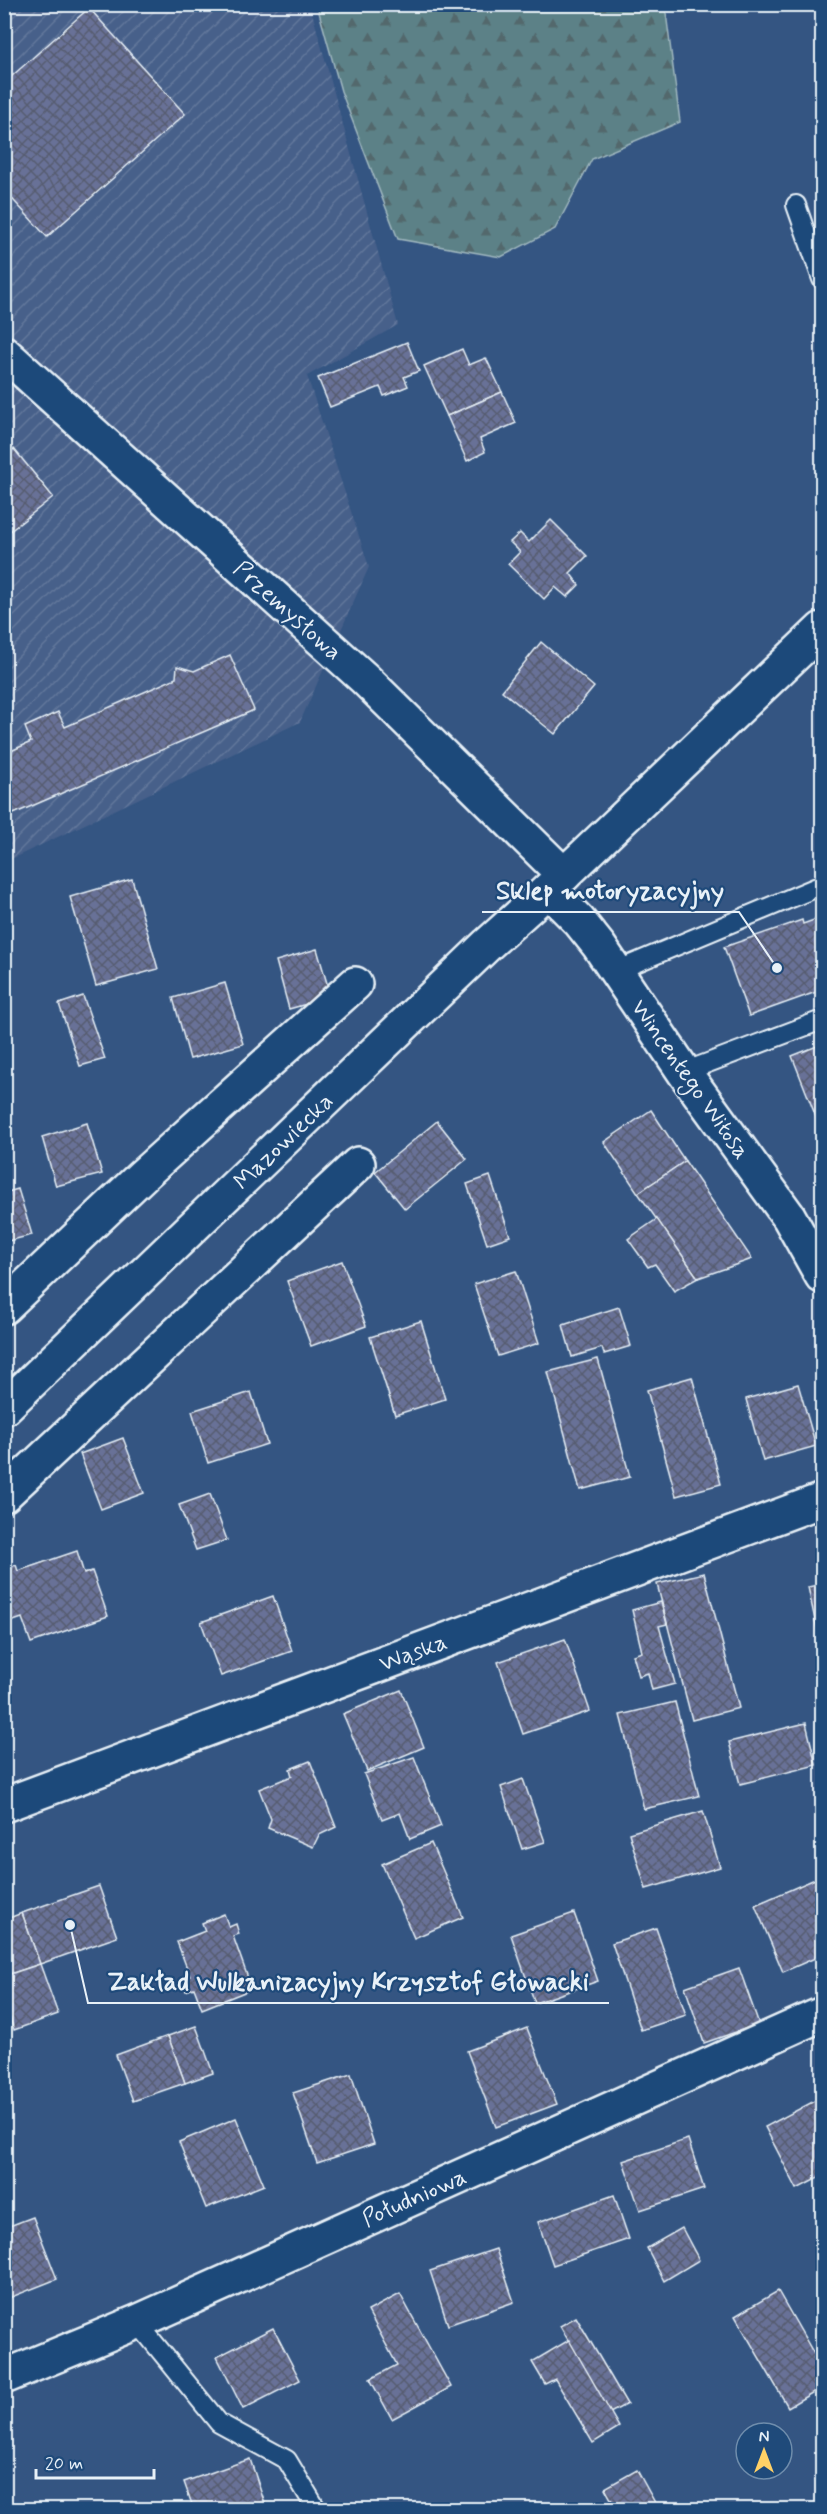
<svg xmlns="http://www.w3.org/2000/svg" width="827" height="2514" font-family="Mynerve,sans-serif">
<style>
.industrial{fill:url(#industrial-furrows)}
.forest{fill:url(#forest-firs);stroke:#a2b9c0;stroke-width:1.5}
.building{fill:url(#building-cross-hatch);stroke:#e8f1f8;stroke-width:1.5}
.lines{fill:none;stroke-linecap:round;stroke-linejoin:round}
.service-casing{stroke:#e8f1f8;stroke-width:22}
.minor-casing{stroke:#e8f1f8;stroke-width:38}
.service{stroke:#1f4a7a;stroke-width:18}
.minor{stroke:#1f4a7a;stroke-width:33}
.labels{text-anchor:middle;stroke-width:4.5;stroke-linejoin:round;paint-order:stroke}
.street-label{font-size:24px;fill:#e8f1f8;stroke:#1f4a7a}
.leader{fill:none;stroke:#e8f1f8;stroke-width:2}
.callout-dot{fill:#e8f1f8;stroke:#1f4a7a;stroke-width:2}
.callout-label{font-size:26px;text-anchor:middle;font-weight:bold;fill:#e8f1f8;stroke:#1f4a7a;stroke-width:4.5;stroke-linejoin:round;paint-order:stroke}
</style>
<defs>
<pattern id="industrial-furrows" width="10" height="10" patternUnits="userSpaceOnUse" patternTransform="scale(1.5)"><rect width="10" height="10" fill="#47608a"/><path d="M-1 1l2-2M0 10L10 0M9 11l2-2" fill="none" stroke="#62779b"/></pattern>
<pattern id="forest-firs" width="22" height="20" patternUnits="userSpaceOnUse" patternTransform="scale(1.5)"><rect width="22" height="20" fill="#5b8187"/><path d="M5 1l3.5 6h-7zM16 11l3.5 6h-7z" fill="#52676c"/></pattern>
<pattern id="building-cross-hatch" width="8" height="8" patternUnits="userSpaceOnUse" patternTransform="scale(1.5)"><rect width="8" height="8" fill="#687197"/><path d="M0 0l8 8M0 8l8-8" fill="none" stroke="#575c70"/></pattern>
</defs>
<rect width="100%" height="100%" fill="#345582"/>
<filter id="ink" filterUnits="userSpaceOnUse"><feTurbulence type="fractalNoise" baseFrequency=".0167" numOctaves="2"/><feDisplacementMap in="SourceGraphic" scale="12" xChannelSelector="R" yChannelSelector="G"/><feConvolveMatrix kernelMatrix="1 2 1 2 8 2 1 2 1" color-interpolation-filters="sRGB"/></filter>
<g filter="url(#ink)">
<path class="industrial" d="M5 5H310L398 325 307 376 369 567 300 722 5 862Z"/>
<path class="forest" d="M317 5H665L680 122 592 159 555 229 501 257 398 239 341 91Z"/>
<g class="building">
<path d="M89 8 185 114 47 237 4 190V83Z"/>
<path d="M407 342 419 371 404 377 408 386 384 396 380 387 330 407 318 378Z"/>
<path d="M462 349 469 365 486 358 502 392 447 416 424 366Z"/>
<path d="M502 392 516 423 480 439 485 452 467 461 447 416Z"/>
<path d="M14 449 53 497 4 536V457Z"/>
<path d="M551 520 587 556 570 573 579 585 567 597 555 587 544 599 508 564 520 552 510 542 520 533 529 542Z"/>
<path d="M541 642 594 687 555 734 502 691Z"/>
<path d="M230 655 254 710 4 818V754L31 742 25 727 58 712 65 727 176 678 177 666 194 671Z"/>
<path d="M132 879 158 969 96 986 70 897Z"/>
<path d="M822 917V990L749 1016 724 947 802 920 803 924Z"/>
<path d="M317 949 331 997 289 1009 276 961Z"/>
<path d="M225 983 243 1044 190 1059 173 998Z"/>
<path d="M83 996 105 1059 80 1066 59 1004Z"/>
<path d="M822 1044V1120L818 1122 792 1056Z"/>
<path d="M651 1110 685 1161 638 1193 604 1142Z"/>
<path d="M437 1121 467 1159 405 1209 375 1172Z"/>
<path d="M87 1123 102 1174 56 1186 42 1137Z"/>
<path d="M685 1161 752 1259 698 1278 638 1193Z"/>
<path d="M490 1176 510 1236 487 1244 467 1184Z"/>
<path d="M18 1189 32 1235 4 1242V1193Z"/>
<path d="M657 1219 698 1278 674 1291 655 1264 648 1267 628 1239Z"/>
<path d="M342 1261 366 1326 311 1346 287 1281Z"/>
<path d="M516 1271 539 1343 498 1356 474 1284Z"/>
<path d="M619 1307 631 1346 604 1354 602 1348 572 1357 563 1325Z"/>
<path d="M421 1321 445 1399 395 1415 370 1337Z"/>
<path d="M598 1359 630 1477 580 1490 548 1372Z"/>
<path d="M692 1377 721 1484 676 1496 647 1390Z"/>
<path d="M798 1384 816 1446 763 1461 746 1399Z"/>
<path d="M251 1392 267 1444 208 1463 192 1411Z"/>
<path d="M123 1438 144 1493 101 1509 80 1454Z"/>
<path d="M210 1494 227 1540 196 1550 179 1505Z"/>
<path d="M77 1551 84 1574 92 1571 108 1616 31 1643 22 1618 5 1624 4 1569 16 1565 18 1571Z"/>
<path d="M704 1573 739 1708 692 1720 657 1584Z"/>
<path d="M822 1584V1653L808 1587Z"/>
<path d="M273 1596 292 1651 221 1676 201 1622Z"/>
<path d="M661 1602 667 1624 659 1626 675 1684 652 1690 648 1673 639 1676 633 1655 642 1652 632 1610Z"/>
<path d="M565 1639 590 1711 523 1734 498 1662Z"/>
<path d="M401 1690 424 1747 367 1771 343 1714Z"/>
<path d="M675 1702 699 1796 644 1809 620 1715Z"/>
<path d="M806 1723 816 1765 740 1784 729 1742Z"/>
<path d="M414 1757 441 1826 410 1839 400 1813 382 1820 364 1774Z"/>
<path d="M310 1761 336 1827 319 1835 313 1847 268 1828 271 1819 259 1789 292 1776 290 1769Z"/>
<path d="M523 1779 545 1842 522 1849 501 1787Z"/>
<path d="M703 1811 720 1867 646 1889 629 1833Z"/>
<path d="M431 1843 463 1917 414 1938 382 1864Z"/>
<path d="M822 1876V1955L783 1972 755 1905Z"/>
<path d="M99 1886 117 1937 40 1964 22 1913Z"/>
<path d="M22 1913 40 1964 4 1976V1920Z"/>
<path d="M574 1913 598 1981 535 2003 511 1935Z"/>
<path d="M224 1914 229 1927 236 1924 239 1934 233 1936 252 1989 202 2009 194 1988 186 1991 181 1979 190 1976 177 1942 205 1931 202 1923Z"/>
<path d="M656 1928 686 2015 641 2030 612 1943Z"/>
<path d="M40 1964 58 2014 14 2030 4 2002V1976Z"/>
<path d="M739 1968 759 2024 704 2043 685 1987Z"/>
<path d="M196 2026 213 2073 185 2083 168 2036Z"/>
<path d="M527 2028 557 2104 496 2127 467 2051Z"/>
<path d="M168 2036 185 2083 133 2101 116 2055Z"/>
<path d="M351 2074 374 2144 317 2163 293 2093Z"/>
<path d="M822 2097V2176L797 2189 765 2127Z"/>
<path d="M236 2118 264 2185 206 2208 179 2142Z"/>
<path d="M688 2139 704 2189 640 2210 623 2161Z"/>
<path d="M614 2195 629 2239 553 2265 538 2222Z"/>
<path d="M33 2217 57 2279 4 2300V2228Z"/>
<path d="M682 2228 699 2260 664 2281 647 2248Z"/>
<path d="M496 2249 514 2302 448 2325 430 2271Z"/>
<path d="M778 2291 822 2368V2387L788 2407 735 2316Z"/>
<path d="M400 2294 451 2387 392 2419 370 2379 397 2365 368 2311Z"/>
<path d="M576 2317 627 2404 610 2413 560 2326Z"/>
<path d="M273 2328 300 2380 243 2409 217 2357Z"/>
<path d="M569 2340 619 2427 593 2443 555 2379 545 2384 532 2362Z"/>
<path d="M250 2459 267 2510H194L184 2482Z"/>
<path d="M637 2470 659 2510H617L605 2488Z"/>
</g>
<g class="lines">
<defs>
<g id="service">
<path d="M796 205 822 279"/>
<path d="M616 971 822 885"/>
<path d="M684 1072 822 1020"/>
<path d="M137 2322 219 2423 287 2460 317 2510"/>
</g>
<g id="minor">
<path d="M4 353 365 679 564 875"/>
<path d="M548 890 579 921 599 946 684 1072 789 1217 822 1276"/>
<path d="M4 1307 143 1175 355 984"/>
<path d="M4 1408 488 944 548 890 822 629"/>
<path d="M4 1495 358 1164"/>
<path d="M4 1805 822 1500"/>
<path d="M4 2377 137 2322 822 2014"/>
</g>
</defs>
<use href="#service" class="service-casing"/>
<use href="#minor" class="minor-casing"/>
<use href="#service" class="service"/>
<use href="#minor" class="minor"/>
</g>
</g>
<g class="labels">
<g class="street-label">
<text transform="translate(288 610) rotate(42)" y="8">Przemysłowa</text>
<text transform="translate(691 1079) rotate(55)" y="8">Wincentego Witosa</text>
<text transform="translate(283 1141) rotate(-44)" y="8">Mazowiecka</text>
<text transform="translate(413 1652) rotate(-20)" y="8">Wąska</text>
<text transform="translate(414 2197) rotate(-24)" y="8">Południowa</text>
</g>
</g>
<path class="leader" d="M777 968L739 912H482M70 1925L88 2003H609"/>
<g class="callout-dot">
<circle cx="777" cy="968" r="6"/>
<circle cx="70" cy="1925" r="6"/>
</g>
<g class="callout-label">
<text x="610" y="899">Sklep motoryzacyjny</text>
<text x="348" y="1990">Zakład Wulkanizacyjny Krzysztof Głowacki</text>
</g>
<rect width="827" height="2514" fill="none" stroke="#1f4a7a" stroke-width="24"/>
<rect x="12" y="12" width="803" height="2490" fill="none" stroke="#e8f1f8" stroke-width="2" filter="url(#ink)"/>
<g transform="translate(764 2451)"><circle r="28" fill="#1f4a7a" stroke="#6f8dac" stroke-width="1.5"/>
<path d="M0-4.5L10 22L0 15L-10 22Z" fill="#ffd166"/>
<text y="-9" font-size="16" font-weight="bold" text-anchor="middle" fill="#e8f1f8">N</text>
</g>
<path d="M36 2469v9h118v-9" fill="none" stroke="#e8f1f8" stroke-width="3"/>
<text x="45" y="2469" font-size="18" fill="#e8f1f8" stroke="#1f4a7a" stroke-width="4.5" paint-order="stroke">20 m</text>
</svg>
